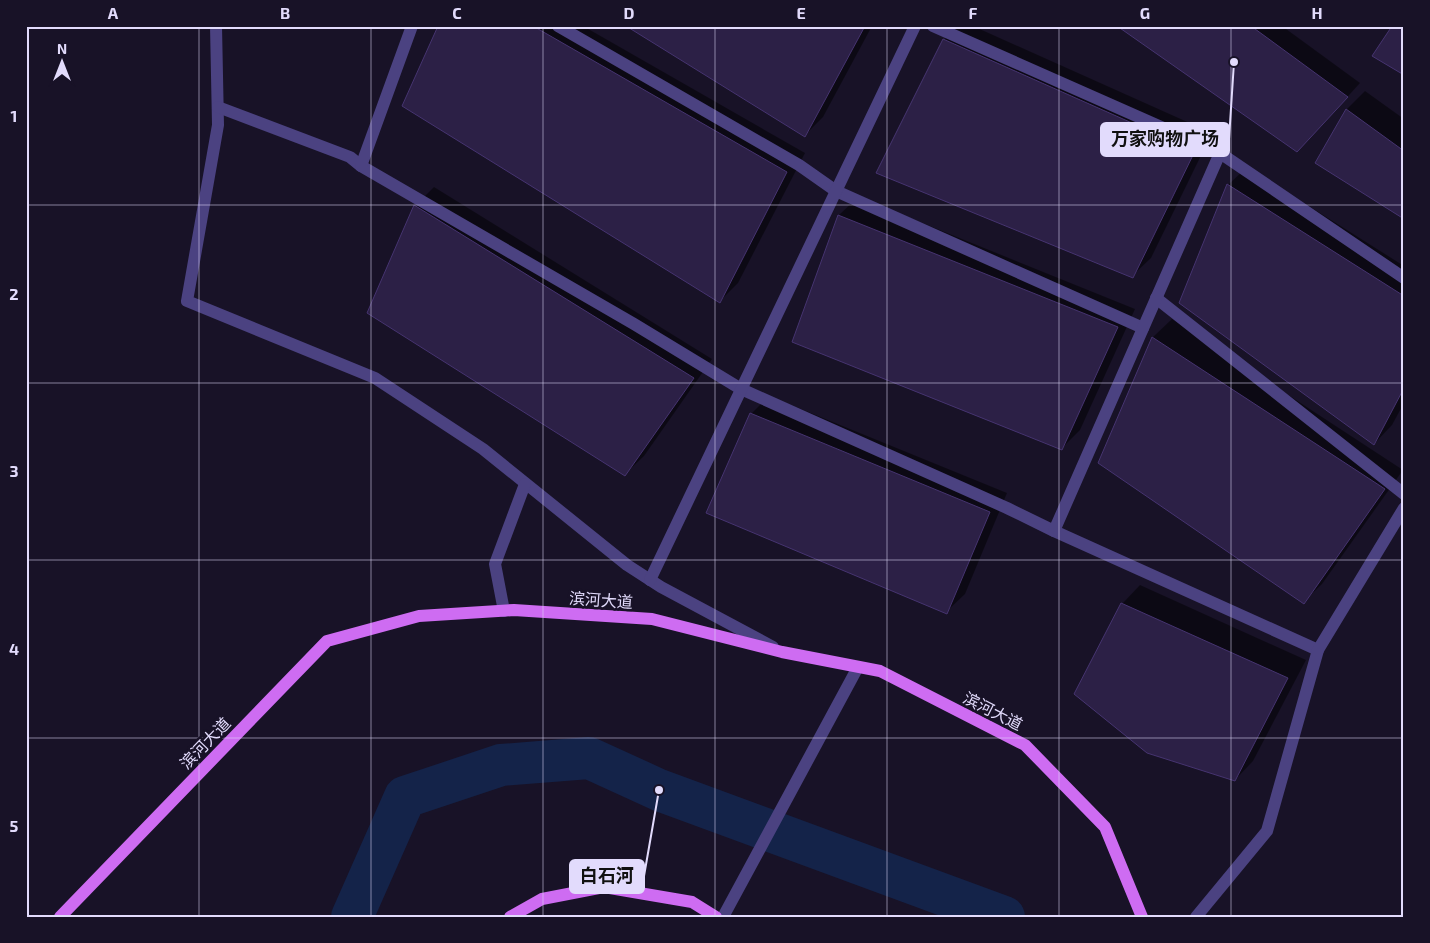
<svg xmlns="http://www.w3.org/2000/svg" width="1430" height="943" font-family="'Exo 2','Noto Sans SC',sans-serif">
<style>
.shadow{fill:#0007}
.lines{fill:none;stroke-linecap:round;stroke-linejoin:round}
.river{stroke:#142349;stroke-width:42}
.building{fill:#2c2046;stroke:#463470}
.minor{stroke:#4b4281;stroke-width:12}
.major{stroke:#ce6cf2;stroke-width:12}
.grid{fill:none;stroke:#e2dbfc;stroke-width:1;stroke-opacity:0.55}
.labels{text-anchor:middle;stroke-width:5;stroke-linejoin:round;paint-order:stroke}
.street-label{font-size:16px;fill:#e2dbfc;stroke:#181227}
.leader{fill:none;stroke:#e2dbfc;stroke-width:2}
.callout-dot{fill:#e2dbfc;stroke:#181227;stroke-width:2}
.callout{fill:#e2dbfc;stroke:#e2dbfc;stroke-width:2}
.callout-label{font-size:18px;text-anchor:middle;font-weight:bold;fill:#111}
.neatline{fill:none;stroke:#e2dbfc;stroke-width:2}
.grid-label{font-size:16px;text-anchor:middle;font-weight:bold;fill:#e2dbfc}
</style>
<rect width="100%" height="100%" fill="#181227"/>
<g class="shadow">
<path d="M439 26H583L805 153 738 283 720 301Z"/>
<path d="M628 26H872L823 117 805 135Z"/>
<path d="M957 26H973L1212 133 1151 258 1132 276 944 40Z"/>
<path d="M1120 26H1282L1360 83 1310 138Z"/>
<path d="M1365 91 1404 119V218L1316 163 1347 109Z"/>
<path d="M1247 167 1404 266V403L1392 425 1374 444 1228 185Z"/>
<path d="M434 187 712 359 644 456 625 474 369 313 415 206Z"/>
<path d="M858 197 1135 309 1080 430 1062 448 793 342 839 215Z"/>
<path d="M1172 319 1403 470 1322 584 1303 602 1099 462 1153 337Z"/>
<path d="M769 396 1007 493 965 594 946 612 751 414Z"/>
<path d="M1140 585 1306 660 1253 761 1235 780 1122 604Z"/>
</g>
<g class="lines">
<path class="river" d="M352 917 405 797 501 765 589 758 659 790 1004 917"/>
</g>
<g class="building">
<path d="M438 26H533L787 172 720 303 402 106Z"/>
<path d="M626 26H865L805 137Z"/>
<path d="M1117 26H1251L1348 97 1297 152Z"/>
<path d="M1392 26H1404V75L1372 56Z"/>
<path d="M943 39 1195 151 1133 278 876 173Z"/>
<path d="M1346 109 1404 151V219L1315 163Z"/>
<path d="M1227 184 1404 296V388L1374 445 1179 303Z"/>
<path d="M414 205 694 378 625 476 367 313Z"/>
<path d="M838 215 1118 327 1062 450 792 342Z"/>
<path d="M1152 337 1385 489 1304 604 1098 463Z"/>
<path d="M750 413 990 512 947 614 706 513Z"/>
<path d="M1121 603 1288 678 1235 781 1147 753 1074 694Z"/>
</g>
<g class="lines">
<g class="minor">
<path d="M216 26 218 125 187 301 375 378 483 449 627 565 661 587 773 647"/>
<path d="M558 26 799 165 836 191 1143 328"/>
<path d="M933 26 1220 153 1404 278"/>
<path d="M218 107 350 157 361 166 634 324 741 389 1007 508 1054 531 1318 650"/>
<path d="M361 166 412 26"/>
<path d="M1156 298 1404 494"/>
<path d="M1054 531 1220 153"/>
<path d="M650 580 915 26"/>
<path d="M504 611 495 564 525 484"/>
<path d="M723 917 858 667"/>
<path d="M1196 917 1267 831 1318 650 1404 508"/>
</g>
<g class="major">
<path d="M60 917 327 641 419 616 514 610 652 619 782 652 880 671 1025 745 1105 827 1142 917"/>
<path d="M510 917 542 899 604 887 692 902 716 917"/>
</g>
</g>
<path class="grid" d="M199 26V917M371 26V917M543 26V917M715 26V917M887 26V917M1059 26V917M1231 26V917M26 205H1404M26 383H1404M26 560H1404M26 738H1404"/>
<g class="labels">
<g class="street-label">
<text transform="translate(601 600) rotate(4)" y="6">滨河大道</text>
<text transform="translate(993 711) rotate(27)" y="6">滨河大道</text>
<text transform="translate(205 743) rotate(-46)" y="6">滨河大道</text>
</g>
</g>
<path class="leader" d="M1234 62L1229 139M659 790L644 876"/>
<g class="callout-dot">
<circle cx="1234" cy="62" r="5"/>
<circle cx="659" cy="790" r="5"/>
</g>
<g class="callout">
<rect x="1101" y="123" width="128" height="33" rx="5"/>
<rect x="570" y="860" width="74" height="33" rx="5"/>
</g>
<g class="callout-label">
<text x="1165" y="145">万家购物广场</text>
<text x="607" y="882">白石河</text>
</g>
<rect width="1430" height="943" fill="none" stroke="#181227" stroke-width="55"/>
<g transform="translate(62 62)" stroke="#181227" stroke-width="4" paint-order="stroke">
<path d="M0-4L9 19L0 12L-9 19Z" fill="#e2dbfc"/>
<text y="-8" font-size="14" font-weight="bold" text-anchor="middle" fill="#e2dbfc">N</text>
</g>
<rect x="28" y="28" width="1374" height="888" class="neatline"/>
<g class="grid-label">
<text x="113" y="19">A</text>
<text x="285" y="19">B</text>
<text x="457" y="19">C</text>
<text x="629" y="19">D</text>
<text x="801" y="19">E</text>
<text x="973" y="19">F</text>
<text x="1145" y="19">G</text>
<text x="1317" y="19">H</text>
<text x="14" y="122">1</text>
<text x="14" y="300">2</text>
<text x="14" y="477">3</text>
<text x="14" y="655">4</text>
<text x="14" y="832">5</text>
</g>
</svg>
